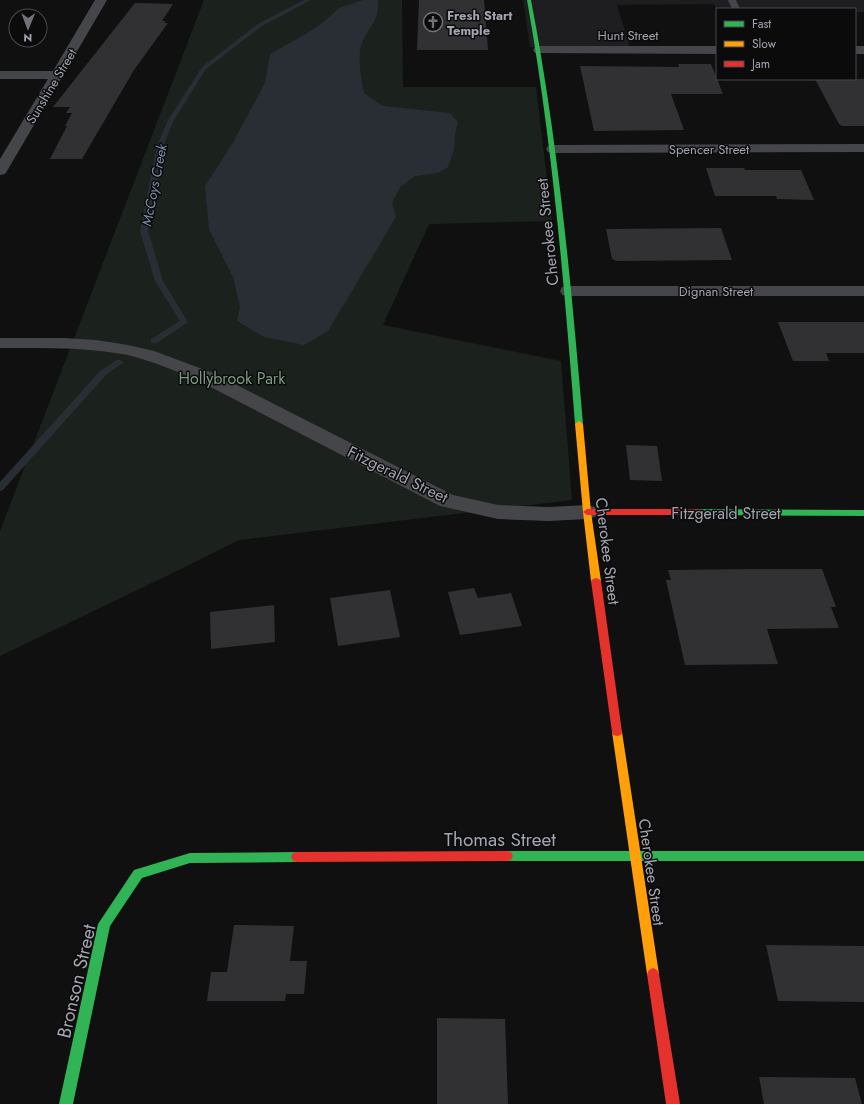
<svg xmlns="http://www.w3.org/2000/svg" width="864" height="1104" font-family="Jost,sans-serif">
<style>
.built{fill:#1e1d1f}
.green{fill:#1b211c}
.water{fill:#292e34}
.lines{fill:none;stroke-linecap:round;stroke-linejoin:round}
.stream{fill:#292e34;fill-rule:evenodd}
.building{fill:#313133}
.lane{fill:#45464a;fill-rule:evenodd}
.street{fill:#45464a;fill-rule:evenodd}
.fast{fill:#30b455;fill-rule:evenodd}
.slow{fill:#ff9f0a;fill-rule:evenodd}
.jam{fill:#e5322d;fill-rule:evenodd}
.labels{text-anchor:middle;stroke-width:3;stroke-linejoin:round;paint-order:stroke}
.far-poi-label{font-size:13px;font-weight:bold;fill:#a3a5b1;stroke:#0b0b0c;text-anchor:start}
.far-street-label{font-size:13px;fill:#a3a5b1;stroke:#0b0b0c}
.far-water-label{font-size:14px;font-style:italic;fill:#7d8fa9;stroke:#0b0b0c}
.street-label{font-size:16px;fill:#a3a5b1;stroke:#0b0b0c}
.park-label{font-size:16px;fill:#7c9a81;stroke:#0b0b0c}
.near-street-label{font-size:19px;fill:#a3a5b1;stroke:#0b0b0c}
</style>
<rect width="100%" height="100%" fill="#101011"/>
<path class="built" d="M523 0H864V12H855V9H717V11L714 4 617 5 630 47H530Z"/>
<path class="green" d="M204 0H402L403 87H536L552 221 429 224 383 325 561 361 572 500 239 540 179 570 0 656V531Z"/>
<path class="water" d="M363 0H378C380 20 369 26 362 43 357 55 361 80 364 93L383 106 450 113 458 122 455 134 454 150 448 167 438 173 415 176 400 187 392 203 396 217 328 331 304 345 264 337 237 321 240 307 233 277 209 229 205 186 231 146 265 83 270 54 311 31 325 21 339 8Z"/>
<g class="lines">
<g class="stream">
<path d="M304 0H311L262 26 206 69 174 120 163 146 148 231 163 281 188 322 157 343H151V339L180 321 155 281 140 231 157 146 168 120 202 67 258 24Z"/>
<path d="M117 360H120L124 362 106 375 3 490 0 491V482L100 371Z"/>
</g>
</g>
<g class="building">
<path d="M419 0H484L488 50H417Z"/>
<path d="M135 3 173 4 162 21H166L164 23H168L134 70 82 159H50L67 126H65L72 113H66L70 107H53Z"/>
<path d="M678 64H711L723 94H671L684 130 594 131 580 66 679 67Z"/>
<path d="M815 79H864V126H842L839 124Z"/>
<path d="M706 168H744L745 170H801L814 200 777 199 776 196H715Z"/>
<path d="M721 228 732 260 617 261 612 259 606 229Z"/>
<path d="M778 322H864V353H826L829 361H793Z"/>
<path d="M626 445 657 446 662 481 630 480Z"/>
<path d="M754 569H822L836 607H831L839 628 767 629 778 664 685 665 666 580H671L668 570Z"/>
<path d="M474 588 478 598 511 593 522 626 460 635 448 592Z"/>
<path d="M390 590 400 637 338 646 330 598Z"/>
<path d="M274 605 275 642 211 649 210 612Z"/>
<path d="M234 925 294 926 290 961H307L304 994H286L285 1001H207L211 972H227Z"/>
<path d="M766 945 864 946V1002L778 1001Z"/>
<path d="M437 1018 505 1019 508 1104H437Z"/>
<path d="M759 1077 855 1078 862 1104H764Z"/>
</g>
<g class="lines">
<path class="lane" d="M728 0H736L740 9H732Z"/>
<g class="street">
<path d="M95 0H107L7 171 5 174 0 175V159L48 79H0V71H53Z"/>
<path d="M539 46H717V54L535 53 533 50 535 47Z"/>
<rect x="855" y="46" width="9" height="8"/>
<path d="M864 144V152L553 153 548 152 546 149 548 146 553 145Z"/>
<path d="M568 286H864V296H568L562 295 560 291 562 287Z"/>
<path d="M0 338H64L96 340 128 345 154 351 213 373 453 495 498 505 549 507 587 505 595 507 598 512 595 517 587 519 549 521 498 519 440 506 199 381C176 371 152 361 128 355 86 347 43 348 0 348Z"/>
</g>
<g class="fast">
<path d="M527 0H531C558 140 571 282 583 424L579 427 575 424C564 282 552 140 527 0Z"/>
<path d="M698 509 864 510V516L698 515 694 512Z"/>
<path d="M507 851H864V861H507L503 860 501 856 503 852Z"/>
<path d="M297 852 301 853 303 857 301 861 297 862 190 863 142 878 110 926 73 1104H59L98 924 134 870 190 853Z"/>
</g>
<g class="slow">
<path d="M579 421 583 424 591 512 601 581 599 583H593L591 581 583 512 575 424Z"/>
<path d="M617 728 621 729 622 732 659 974 657 978 653 980 649 978 647 974 612 732 613 729Z"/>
</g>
<g class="jam">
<path d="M587 509H698L702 512 698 515H587L583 512Z"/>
<path d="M596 578 599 579 601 581 622 732 621 735 617 736 613 735 612 732 591 581 593 579Z"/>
<path d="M507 851 511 852 513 856 511 860 507 861 297 862 293 861 291 857 293 853 297 852Z"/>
<path d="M653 968 657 970 659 974 680 1104H666L647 974 649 970Z"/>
</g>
</g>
<defs>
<symbol id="church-ring" viewBox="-11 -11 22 22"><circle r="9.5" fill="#0b0b0c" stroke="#707179" stroke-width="1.5"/><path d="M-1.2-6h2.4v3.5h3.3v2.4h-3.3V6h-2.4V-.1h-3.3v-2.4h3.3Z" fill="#707179"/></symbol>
</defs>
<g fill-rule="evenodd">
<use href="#church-ring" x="422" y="11" width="22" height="22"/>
</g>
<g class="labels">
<g class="far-poi-label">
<text x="447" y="20">Fresh Start<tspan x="447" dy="15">Temple</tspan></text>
</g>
<g class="far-street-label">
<text x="628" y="40">Hunt Street</text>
<text transform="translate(51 86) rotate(-59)" y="5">Sunshine Street</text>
<text x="709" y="154">Spencer Street</text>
<text x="716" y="296">Dignan Street</text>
</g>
<g class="far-water-label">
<text transform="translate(154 185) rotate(-79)" y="5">McCoys Creek</text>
</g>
<g class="street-label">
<text transform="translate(547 232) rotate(-96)" y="6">Cherokee Street</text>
<text transform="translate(398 474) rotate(26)" y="6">Fitzgerald Street</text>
<text x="726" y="519">Fitzgerald Street</text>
<text transform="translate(608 551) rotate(83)" y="6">Cherokee Street</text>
<text transform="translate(652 872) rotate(82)" y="6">Cherokee Street</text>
</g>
<g class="park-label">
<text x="232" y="384">Hollybrook Park</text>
</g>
<g class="near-street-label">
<text x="500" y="846">Thomas Street</text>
<text transform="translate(76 981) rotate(-77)" y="7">Bronson Street</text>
</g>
</g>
<rect x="716" y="8" width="140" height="72" fill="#0b0b0c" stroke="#48494e"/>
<rect x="724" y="21" width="20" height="6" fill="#30b455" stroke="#48494e"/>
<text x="752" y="28" font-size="12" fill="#a3a5b1">Fast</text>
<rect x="724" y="41" width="20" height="6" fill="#ff9f0a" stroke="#48494e"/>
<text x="752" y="48" font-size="12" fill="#a3a5b1">Slow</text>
<rect x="724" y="61" width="20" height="6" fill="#e5322d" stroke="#48494e"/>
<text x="752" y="68" font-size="12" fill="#a3a5b1">Jam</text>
<g transform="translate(28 28) rotate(181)"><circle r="19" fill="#0b0b0c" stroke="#48494e"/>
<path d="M0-3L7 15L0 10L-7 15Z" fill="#707179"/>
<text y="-6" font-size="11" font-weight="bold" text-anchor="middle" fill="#a3a5b1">N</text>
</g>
</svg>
